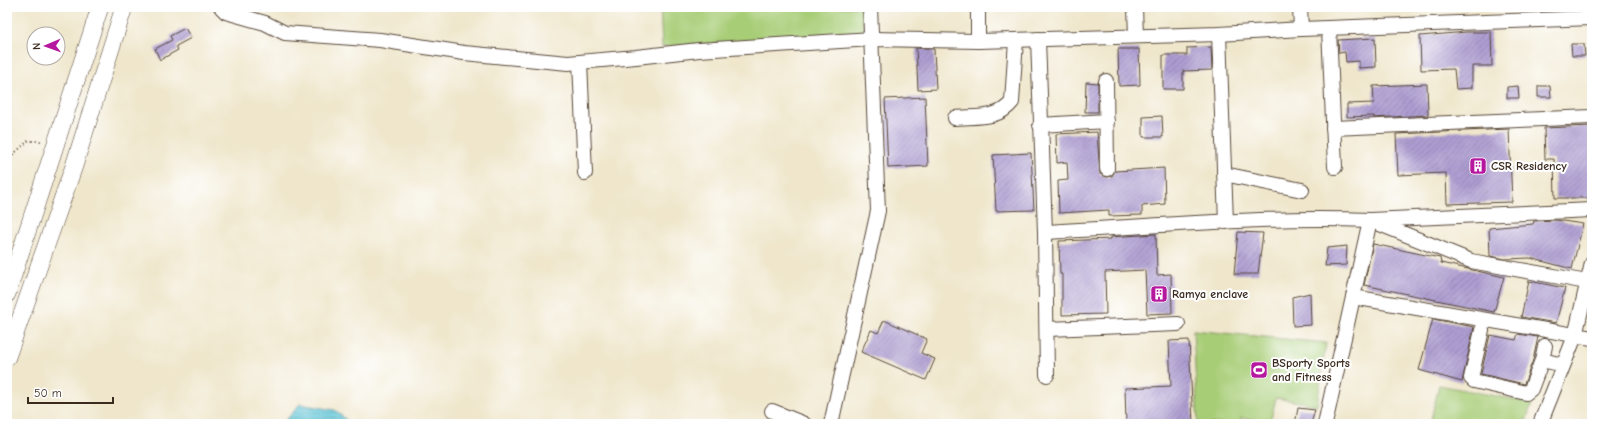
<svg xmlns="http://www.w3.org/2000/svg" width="1599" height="431" font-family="'Comic Neue',sans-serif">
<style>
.grass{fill:#a8cd77;stroke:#727c4a}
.water{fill:url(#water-rules);stroke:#4c787a}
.building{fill:url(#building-hatch)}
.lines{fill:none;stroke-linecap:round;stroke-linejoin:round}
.minor-casing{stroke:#564638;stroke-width:16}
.major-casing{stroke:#564638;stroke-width:18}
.path{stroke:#564638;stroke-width:2;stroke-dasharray:1 3;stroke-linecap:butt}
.minor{stroke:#fff;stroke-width:14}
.major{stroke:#fff;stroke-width:17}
.labels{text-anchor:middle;stroke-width:4;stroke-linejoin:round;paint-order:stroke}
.poi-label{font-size:12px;font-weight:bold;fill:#3b2a1e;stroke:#fff;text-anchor:start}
</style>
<defs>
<pattern id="water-rules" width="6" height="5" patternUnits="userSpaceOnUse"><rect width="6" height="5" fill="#5cc5d7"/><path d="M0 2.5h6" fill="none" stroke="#51a9b8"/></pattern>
<pattern id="building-hatch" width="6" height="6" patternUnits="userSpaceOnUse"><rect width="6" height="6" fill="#ad9dd1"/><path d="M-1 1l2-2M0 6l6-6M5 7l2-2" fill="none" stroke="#8e80a9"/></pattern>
</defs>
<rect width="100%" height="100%" fill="#fff"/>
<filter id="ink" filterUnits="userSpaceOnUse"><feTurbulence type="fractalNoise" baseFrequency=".025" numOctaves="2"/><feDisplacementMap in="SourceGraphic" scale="8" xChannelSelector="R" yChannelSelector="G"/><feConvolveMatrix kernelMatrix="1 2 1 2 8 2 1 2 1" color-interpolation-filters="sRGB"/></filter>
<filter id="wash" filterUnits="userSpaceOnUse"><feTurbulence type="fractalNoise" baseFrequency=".012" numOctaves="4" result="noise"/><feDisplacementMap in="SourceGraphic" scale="16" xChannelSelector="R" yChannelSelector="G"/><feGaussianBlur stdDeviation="0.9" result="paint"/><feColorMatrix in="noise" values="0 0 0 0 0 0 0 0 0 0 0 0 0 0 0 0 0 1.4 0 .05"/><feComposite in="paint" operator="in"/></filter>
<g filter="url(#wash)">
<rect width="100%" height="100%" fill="#efe6cb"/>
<g class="grass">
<path d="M660 7H863L864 33 662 47Z"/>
<path d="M1193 330 1326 343 1317 405 1276 398 1270 423 1241 418 1240 424H1198Z"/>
<path d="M1439 385 1532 403 1525 424H1430Z"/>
</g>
<path class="water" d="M300 404 335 410 351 424H286L287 419Z"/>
<g id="blocks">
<g class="building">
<path d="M185 28 191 38 176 46 178 50 160 60 155 49 172 40 170 36Z"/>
<path d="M1467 32H1491L1492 66H1472V88L1456 89 1454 69 1421 70 1420 36Z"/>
<path d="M1375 38 1376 67 1359 68V61L1346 62 1345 52 1339 53 1338 40Z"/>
<path d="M1571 44H1584L1585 56H1572Z"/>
<path d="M1211 47 1212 70 1183 71V89H1163V55H1187V48Z"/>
<path d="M916 48 934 49 936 89 918 90Z"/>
<path d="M1118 49H1139L1140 85 1119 86Z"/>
<path d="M1086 82 1098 83V112H1085Z"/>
<path d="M1427 84 1428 115 1374 118V116L1347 117V104L1374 103 1373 86Z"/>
<path d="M1518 86 1519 98H1507V87Z"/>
<path d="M1538 86H1550L1551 97H1538Z"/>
<path d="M925 97 928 166 888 168 885 99Z"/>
<path d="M1162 116 1163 137H1143V117Z"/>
<path d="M1592 126V198H1555L1554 159H1545L1544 128Z"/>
<path d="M1509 129 1512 202 1447 204 1446 173 1398 175 1396 134Z"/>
<path d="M1097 132 1100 174 1107 177 1112 176 1115 171 1164 168 1165 204 1142 206V215L1109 216V210L1059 213 1058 181 1068 180 1067 162 1057 163 1056 134Z"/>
<path d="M1031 153 1034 210 996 211 993 155Z"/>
<path d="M1556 220 1583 224 1572 269 1530 258 1505 259 1490 256 1489 228 1533 224 1534 221Z"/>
<path d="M1238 232 1263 233 1258 274H1234Z"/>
<path d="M1156 234 1157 275 1171 274 1172 313 1147 314 1145 270 1105 272 1106 314 1062 315V274H1060L1059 241 1111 239V237Z"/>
<path d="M1373 244 1440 258 1441 263 1504 277 1494 312 1364 285Z"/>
<path d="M1347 246 1346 265 1325 266 1327 248Z"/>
<path d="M1529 281 1565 288 1556 323 1521 317Z"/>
<path d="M1310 293 1311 325 1293 326 1292 297Z"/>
<path d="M1433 319 1474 327 1462 382 1419 370Z"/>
<path d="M884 320 927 339 921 353 935 359 926 380 861 352 871 330 878 333Z"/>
<path d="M1518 334 1538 337 1533 360 1524 384 1481 374 1490 335 1516 340Z"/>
<path d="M1189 340 1193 424H1126L1125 388 1171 386 1169 341Z"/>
<path d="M1298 408 1315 410 1311 424H1295Z"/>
</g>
</g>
</g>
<g filter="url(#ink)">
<use href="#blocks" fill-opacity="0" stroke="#564638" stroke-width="1"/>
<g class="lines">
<defs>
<g id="minor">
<path d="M221 7 226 12 265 23 285 33 380 40 464 53 568 63 636 57 699 50 872 39 978 41 1219 34 1301 29 1592 18"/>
<path d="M1135 7 1136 36"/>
<path d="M1300 7 1301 29"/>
<path d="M1329 28 1335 167"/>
<path d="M1219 34 1226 222"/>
<path d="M1038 39 1045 232 1047 375"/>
<path d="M978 41V7"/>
<path d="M580 62 585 173"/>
<path d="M1106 81 1107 169"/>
<path d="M955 118C976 116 998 120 1012 102L1016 40"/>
<path d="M1040 125 1107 121"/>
<path d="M1333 128 1592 117"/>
<path d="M1224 174 1302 190"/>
<path d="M1045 232C1153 226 1262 216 1370 220L1592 210"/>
<path d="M1353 297 1592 338"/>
<path d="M1047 329 1178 324"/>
<path d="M1482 330 1471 378 1474 381 1526 393 1531 389 1542 360"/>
<path d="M1545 346 1542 360 1563 365"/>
<path d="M772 411 804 424"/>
<path d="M831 424 878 211 870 7"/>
<path d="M1325 424 1370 220 1471 261 1587 282"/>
<path d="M1540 424 1575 336 1592 263"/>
</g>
<g id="major">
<path d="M7 294 100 7"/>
<path d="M7 357 74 166 124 7"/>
</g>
</defs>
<use href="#minor" class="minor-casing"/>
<use href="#major" class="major-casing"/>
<path class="path" d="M7 160 28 141H42"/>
<use href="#minor" class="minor"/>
<use href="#major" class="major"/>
</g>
</g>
<defs>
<symbol id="building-square" viewBox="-11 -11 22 22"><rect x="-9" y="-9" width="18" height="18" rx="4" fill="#b5179e" stroke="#fff"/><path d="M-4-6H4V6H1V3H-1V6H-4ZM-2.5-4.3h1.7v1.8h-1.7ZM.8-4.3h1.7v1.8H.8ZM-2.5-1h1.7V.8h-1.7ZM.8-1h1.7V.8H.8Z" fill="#fff"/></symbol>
<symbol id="stadium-square" viewBox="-11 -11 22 22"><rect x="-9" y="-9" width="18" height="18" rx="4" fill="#b5179e" stroke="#fff"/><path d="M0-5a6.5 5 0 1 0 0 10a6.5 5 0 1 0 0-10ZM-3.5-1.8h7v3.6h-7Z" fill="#fff"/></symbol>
</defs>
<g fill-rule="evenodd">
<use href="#building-square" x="1468" y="156" width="20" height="20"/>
<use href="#building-square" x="1149" y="284" width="20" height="20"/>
<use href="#stadium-square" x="1249" y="360" width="20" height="20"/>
</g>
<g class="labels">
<g class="poi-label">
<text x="1491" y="170">CSR Residency</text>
<text x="1172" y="298">Ramya enclave</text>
<text x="1272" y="367">BSporty Sports<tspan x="1272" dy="14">and Fitness</tspan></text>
</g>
</g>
<rect width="1599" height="431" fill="none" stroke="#fff" stroke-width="24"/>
<g transform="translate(46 46) rotate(268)"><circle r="19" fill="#ffffff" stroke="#b1aaa5"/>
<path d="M0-3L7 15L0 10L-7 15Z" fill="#b5179e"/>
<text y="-6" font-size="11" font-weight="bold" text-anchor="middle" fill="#3b2a1e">N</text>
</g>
<path d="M28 397v6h85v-6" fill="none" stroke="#3b2a1e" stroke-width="2"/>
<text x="34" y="397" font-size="12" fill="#3b2a1e" stroke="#ffffff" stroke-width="3" paint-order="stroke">50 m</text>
</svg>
